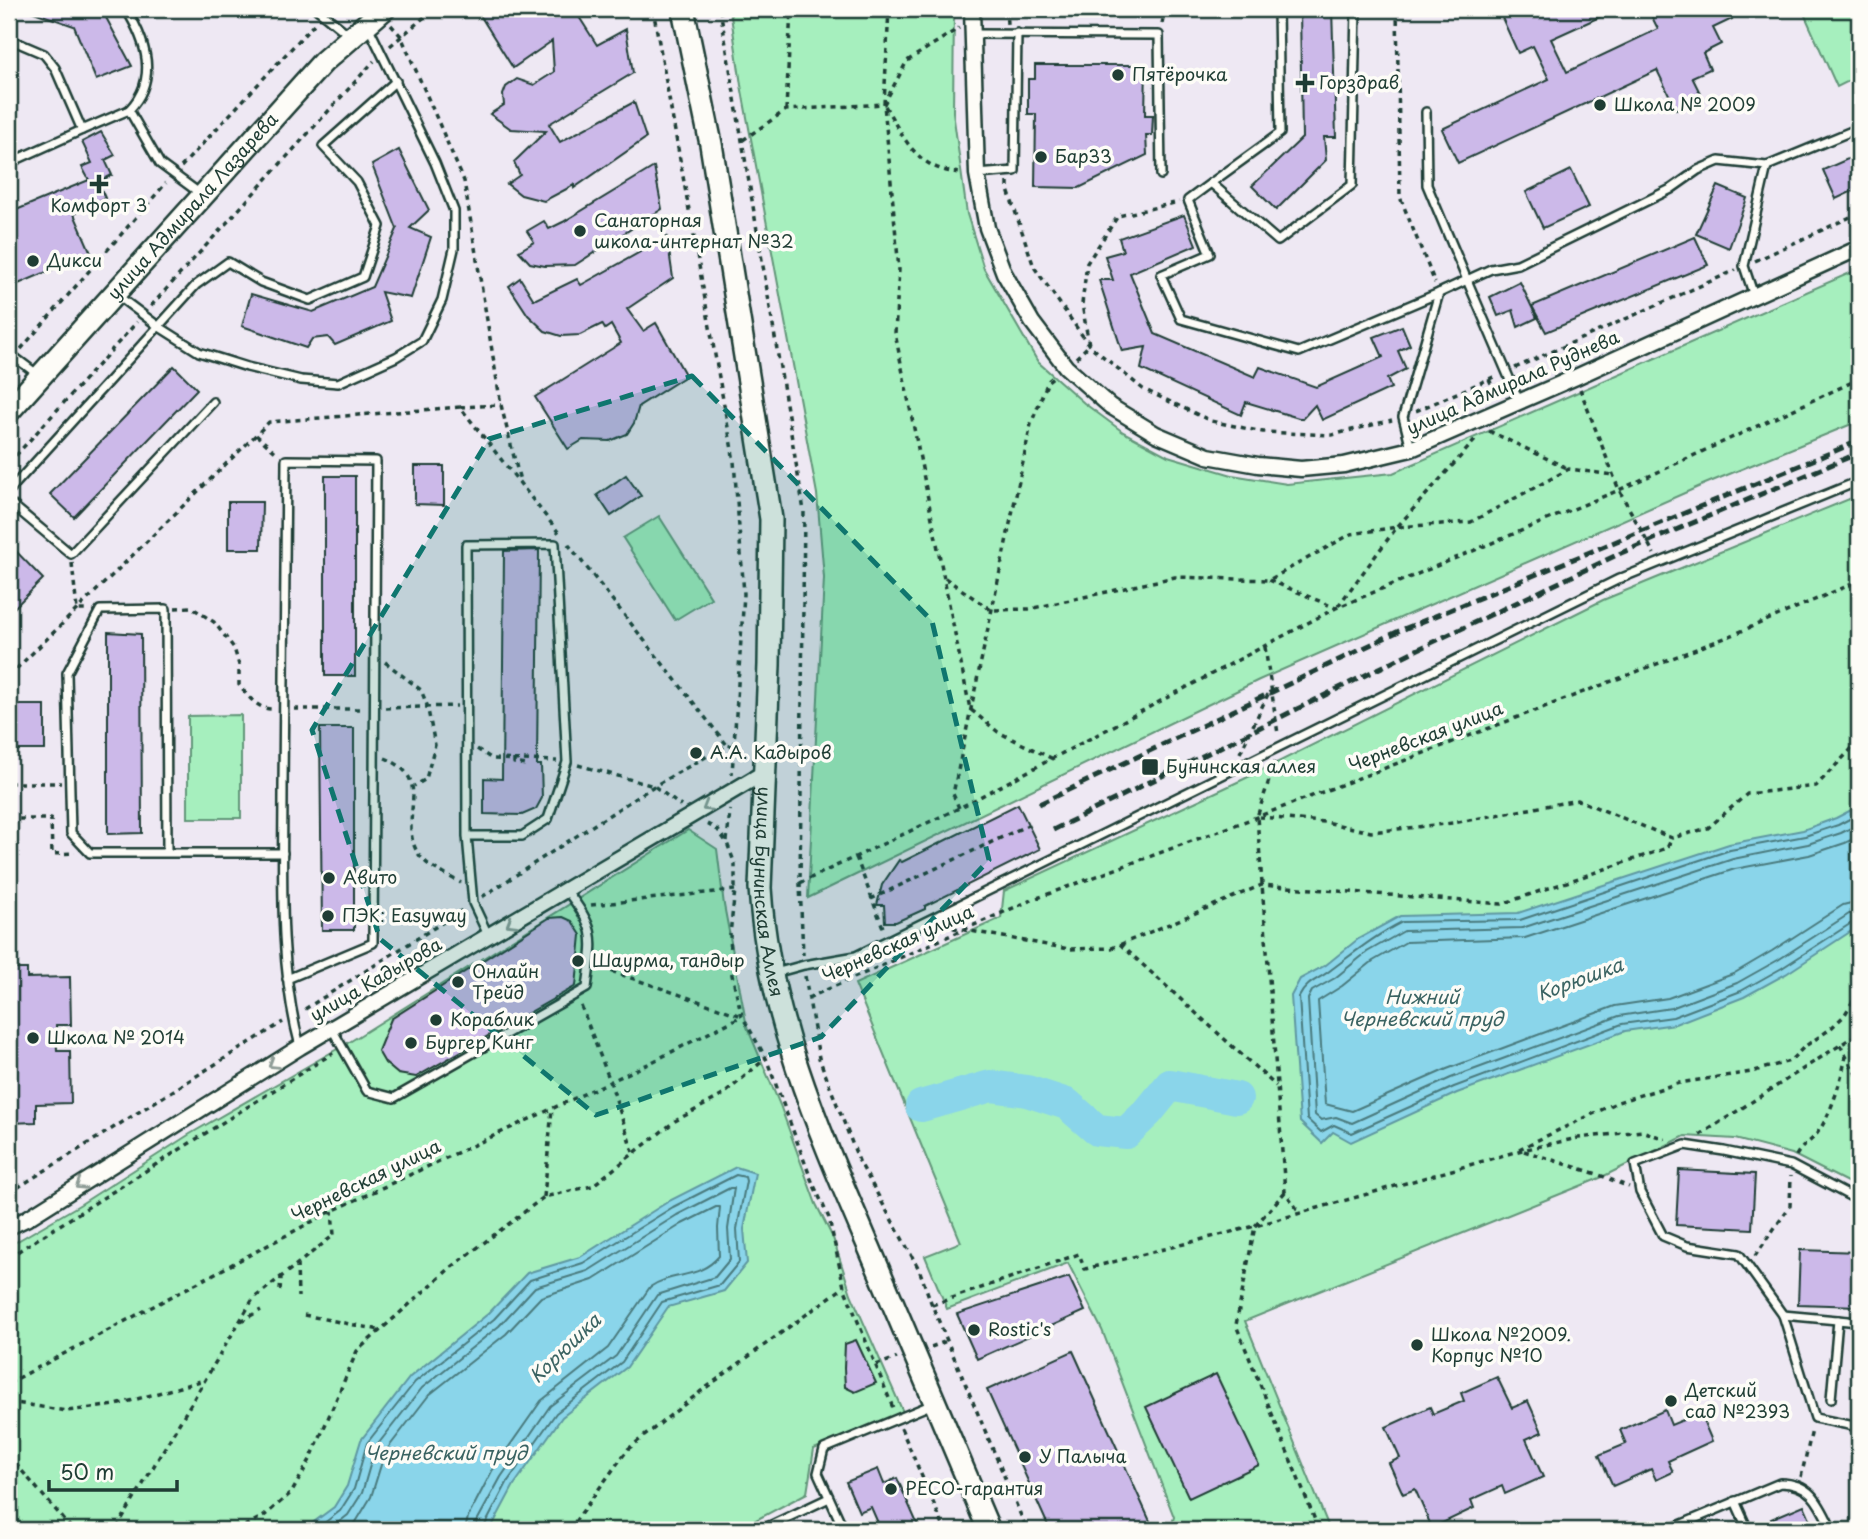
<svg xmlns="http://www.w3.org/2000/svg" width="1868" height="1539" font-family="'Playpen Sans',sans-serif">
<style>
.green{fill:#a6efbe;stroke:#629679;stroke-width:2}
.water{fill:#8ad5ea;stroke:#5f98a1;stroke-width:2}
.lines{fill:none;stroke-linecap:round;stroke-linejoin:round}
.shore{stroke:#4a7a7d;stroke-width:2}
.river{stroke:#8ad5ea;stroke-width:32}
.building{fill:#ccb9e9;stroke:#1f3d34;stroke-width:2}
.lane-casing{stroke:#1f3d34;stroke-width:12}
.street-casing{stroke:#1f3d34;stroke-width:19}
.secondary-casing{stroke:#1f3d34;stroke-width:26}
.path{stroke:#1f3d34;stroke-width:3.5;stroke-dasharray:5 5;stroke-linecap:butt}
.lane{stroke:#fdfcf7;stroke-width:7}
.street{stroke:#fdfcf7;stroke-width:14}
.secondary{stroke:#fdfcf7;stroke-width:21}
.rail{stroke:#1f3d34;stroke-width:5;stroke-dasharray:10 5;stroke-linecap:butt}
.oneway{stroke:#8e9c96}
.marked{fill:#0f766e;fill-opacity:0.2;stroke:#0f766e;stroke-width:5;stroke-dasharray:14 9;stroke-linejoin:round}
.poi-dot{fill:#1f3d34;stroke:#fdfcf7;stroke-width:2.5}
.labels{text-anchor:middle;stroke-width:7;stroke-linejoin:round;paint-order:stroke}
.poi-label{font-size:18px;fill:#1f3d34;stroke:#fdfcf7;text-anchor:start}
.street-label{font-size:18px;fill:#1f3d34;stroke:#fdfcf7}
.water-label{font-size:19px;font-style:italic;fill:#3a6362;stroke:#fdfcf7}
</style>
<rect width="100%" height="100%" fill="#eee8f3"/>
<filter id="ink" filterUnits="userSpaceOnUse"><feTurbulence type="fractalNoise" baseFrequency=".0143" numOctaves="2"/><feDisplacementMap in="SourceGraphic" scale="14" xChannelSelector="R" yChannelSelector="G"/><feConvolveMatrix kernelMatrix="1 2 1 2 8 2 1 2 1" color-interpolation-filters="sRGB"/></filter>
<g filter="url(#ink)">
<g class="green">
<path d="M730 9H954L953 112 967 214 984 269 1038 362 1084 403 1123 432 1168 456 1232 475 1287 484 1393 473 1859 269V421L1705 484 1259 680 808 898 824 578 817 494 741 85Z"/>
<path d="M1802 9H1859V76L1837 87Z"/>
<path d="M1859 495V1188L1792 1154 1735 1139 1685 1136 1600 1178 1245 1321 1330 1530H1170L1174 1517 1102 1330 1068 1263 947 1309 925 1256 961 1242 855 984 1001 918 1004 891 1244 779 1603 600Z"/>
<path d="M659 516 711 598 675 620 623 538Z"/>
<path d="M241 715V818H188V716Z"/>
<path d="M688 830 717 849 724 905 747 1027 780 1105 816 1204 833 1238 851 1294 903 1412 814 1449 807 1493 737 1530H9V1246L81 1204 190 1134 351 1041Z"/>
</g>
<g class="water">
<path d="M1859 806V926L1786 974 1744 997 1675 1024 1625 1031 1457 1093 1351 1142 1333 1132 1322 1143 1300 1122 1291 996 1300 979 1326 965 1358 939 1400 916 1518 913 1729 844 1803 830 1836 818Z"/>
<path d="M736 1167 755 1173 744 1229 747 1263 724 1291 668 1307 627 1367 562 1417 514 1485 490 1530H303L334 1507 347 1486 361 1440 410 1377 489 1313 527 1273 580 1257 669 1201Z"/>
</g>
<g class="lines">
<g class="shore">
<path d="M1859 814 1838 825 1805 836 1730 850 1520 920 1402 922C1376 935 1355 952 1332 969 1319 980 1307 981 1299 997L1307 1119 1321 1132 1334 1125 1352 1133 1454 1087 1622 1024 1673 1017 1741 991 1782 968 1853 922 1859 921"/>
<path d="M1859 824 1841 833 1808 844 1733 859 1522 928 1404 931 1367 952 1335 978 1312 991 1308 999 1315 1115 1321 1120 1336 1117 1352 1123 1451 1078 1619 1016 1671 1008 1737 983 1778 960 1849 914 1859 912"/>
<path d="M1859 836 1845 843 1809 855 1735 869 1525 938 1406 942 1373 961 1342 986 1318 1001 1325 1104 1352 1111 1447 1069 1615 1006 1668 998 1733 974 1772 951 1843 905 1859 901"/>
<path d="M315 1530 340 1511 354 1489 367 1443 415 1382 494 1319 530 1280 583 1263 673 1207 736 1175 745 1177 746 1181 737 1229 739 1262 720 1285 662 1302 622 1362 556 1413 508 1481 485 1525V1530"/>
<path d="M329 1530 348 1515 362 1493 375 1448 422 1388 499 1326 535 1287 588 1271 677 1215 730 1188H734L728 1229 730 1259 715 1277 657 1295 616 1356 550 1406 501 1477 477 1521 476 1530"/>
<path d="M347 1530 356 1522 371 1497 385 1452 429 1395 506 1334 541 1297 593 1280 682 1224 716 1207H720L718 1228 719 1256C699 1280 673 1271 650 1287L608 1348 541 1401 492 1471 468 1517 465 1530"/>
</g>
<path class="river" d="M921 1106 991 1086 1027 1091 1067 1104 1097 1130 1126 1133 1148 1112 1170 1085 1237 1098"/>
</g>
<g class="building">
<path d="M31 9H88L86 12H103L132 66 96 80 74 26 31 11Z"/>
<path d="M490 9H574L597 45 626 29 633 73 549 124 560 142 634 102 646 138 574 188V185L544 201 521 195 507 184 520 175 514 162 546 131 511 129 490 114 504 105 503 95 506 87 517 79 534 85 554 72 552 41 513 68 480 15Z"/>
<path d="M1300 9H1332L1336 137H1324L1326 160 1276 210 1252 186 1302 138Z"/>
<path d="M1498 9H1617L1551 39 1567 72 1658 29 1648 9H1727L1732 19 1713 28 1721 44 1703 53 1710 69 1692 77 1702 97 1676 109 1657 70 1458 163 1442 129 1549 79 1533 46 1518 53Z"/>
<path d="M1035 65H1146L1145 115H1153L1152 135H1146L1147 155 1079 188 1035 187 1036 114H1028V79H1035Z"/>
<path d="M101 132 115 155 105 160 112 175 98 182 105 198 74 214 91 253 9 288V213L89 180 82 167 92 163 82 142Z"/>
<path d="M399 150 429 210 410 228 431 237 411 298 381 292 391 321 335 345 328 337 312 339 306 348 242 326 251 294 313 312 372 287 397 229 372 165Z"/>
<path d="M1859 154V188L1836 199 1823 170Z"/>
<path d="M654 167 662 209 575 265 545 266 530 263 519 251 534 242 527 231 544 221 549 229 563 222Z"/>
<path d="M1571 170 1589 207 1543 228 1526 192Z"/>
<path d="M1718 186 1747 198 1729 248 1696 234Z"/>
<path d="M1184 215 1196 245 1130 273 1155 334 1255 377 1260 367 1316 387 1383 357 1374 337 1402 326 1410 345 1398 351 1406 369 1387 379 1391 388 1322 420 1315 405 1302 419 1246 402 1241 415 1141 369 1146 347 1122 351 1099 280H1113L1105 256 1123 251 1119 238Z"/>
<path d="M667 237 673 278 627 309 643 331 656 323 686 376 639 406 634 423 627 434 610 441 583 440 568 449 535 397 621 343 611 325 605 329 602 324 580 335 561 336 545 331 528 315 509 286 520 278 534 300 577 279 581 285Z"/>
<path d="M1695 237 1708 265 1546 332 1532 306Z"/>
<path d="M1520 282 1537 318 1518 327 1513 310 1498 316 1490 297Z"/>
<path d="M174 366 197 389 74 517 50 494Z"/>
<path d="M415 466H444V505L415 504Z"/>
<path d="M626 475 641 496 611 516 597 495Z"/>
<rect x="325" y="476" width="30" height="200"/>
<path d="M228 502H262L261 549H228Z"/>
<path d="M9 544 43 579 9 613Z"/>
<path d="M539 550 537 765H541L542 798 536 809 522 815 484 814V778L502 779 504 551Z"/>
<path d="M108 632 141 634 142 833 108 834Z"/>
<rect x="9" y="705" width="36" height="45"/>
<path d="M320 728H354V930H322Z"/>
<path d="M1018 804 1040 849 925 906V909L896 922H885L884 905H877L882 885 899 860 902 862Z"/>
<path d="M563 917 572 921 581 935 576 986 416 1077 398 1074 385 1063 378 1051 391 1019 549 918Z"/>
<path d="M9 969H27V978L70 977 71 1025H56L57 1051H70L71 1103 36 1104V1122L9 1123Z"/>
<path d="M1679 1170 1755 1174 1752 1229 1676 1225Z"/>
<path d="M1800 1250 1859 1252V1306L1798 1304Z"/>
<path d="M1069 1277 1085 1311 977 1359 957 1314Z"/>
<path d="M856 1340 876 1383 855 1392 845 1387 844 1368 845 1344Z"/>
<path d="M1073 1351 1154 1530H1050L987 1390Z"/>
<path d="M1216 1374 1259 1465 1189 1498 1146 1407Z"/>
<path d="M1497 1377 1512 1408 1528 1401 1542 1432 1526 1439 1543 1477 1505 1494 1502 1486 1471 1500 1474 1508 1432 1528 1415 1489 1403 1494 1389 1463 1400 1458 1386 1427 1430 1407 1433 1414 1464 1401 1461 1393Z"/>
<path d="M1665 1410 1671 1425 1700 1413 1712 1441 1668 1461 1673 1472 1656 1480 1651 1469 1613 1486 1599 1455 1626 1444 1620 1430Z"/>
<path d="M878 1469 884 1484 897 1478 920 1530H881L871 1507 859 1512 846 1482Z"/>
<path d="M1804 1505 1815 1530H1776L1771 1519Z"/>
</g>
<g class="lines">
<defs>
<g id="lane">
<path d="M126 9C146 41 159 79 129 110L160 164 202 195"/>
<path d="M317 9 349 35"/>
<path d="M1278 9 1280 133 1211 183 1278 241 1352 185 1356 9"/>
<path d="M973 34 1159 35 1161 175"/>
<path d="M9 39 44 54 55 68 82 130 9 163"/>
<path d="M82 130 129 110"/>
<path d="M1767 166 1859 128"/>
<path d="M977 174 1015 171 1017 33"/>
<path d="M1211 183 1188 200 1210 254 1161 275 1181 319 1299 352 1439 293"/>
<path d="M118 296 158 326 199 352 247 367 301 380 338 383 396 357 422 341 442 300 454 249V211L435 163 369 28"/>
<path d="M9 353 37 374"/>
<path d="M1519 401 1467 280 1491 269 1518 264 1671 189 1698 170 1719 161 1767 166 1744 266 1754 296"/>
<path d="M1411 448 1403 417 1439 293 1467 280 1427 185 1426 112"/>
<path d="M9 491 196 285 228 262 261 282 310 300 363 277 380 226 357 182 323 146 396 81"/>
<path d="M9 502 71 554 213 402"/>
<path d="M467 836H522L548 819 567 762 555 544 466 545 467 836 473 903 488 935"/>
<path d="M167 853 166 609 100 610 67 673 71 833 90 853H283"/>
<path d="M775 973 804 965 856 956 1619 579 1859 481"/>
<path d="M287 979 373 943 376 461 286 460C285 569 284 677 283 786 283 870 278 966 300 1046"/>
<path d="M332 1029 367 1091 394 1098 587 988C593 939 599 931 566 890"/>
<path d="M1859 1201 1791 1165 1724 1151 1685 1145 1635 1164 1640 1192 1663 1236 1687 1246 1739 1254 1783 1315 1815 1418 1859 1427"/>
<path d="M1783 1315 1859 1322"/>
<path d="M1831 1399 1838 1320"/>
<path d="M1735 1501 1748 1530"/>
<path d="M761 1530 829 1498"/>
<path d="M844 1530 818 1473 824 1449 933 1404"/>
<path d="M1668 1530 1780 1483C1812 1483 1820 1505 1832 1530"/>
</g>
<g id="street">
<path d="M972 9 977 174 987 228 1004 273 1032 322 1066 367 1110 406 1156 434 1208 456 1258 465 1301 469 1344 465 1411 449 1576 377 1859 248"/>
<path d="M9 1227 26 1219 300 1047 765 772"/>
</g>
<g id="secondary">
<path id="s1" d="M683 9 711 144 771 519 769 665 760 888C768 1016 819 1131 869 1247 909 1341 949 1436 989 1530"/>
<path id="s2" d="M9 411 323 62 384 9"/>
</g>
</defs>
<use href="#lane" class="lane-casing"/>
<use href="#street" class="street-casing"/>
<use href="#secondary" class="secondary-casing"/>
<g class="path">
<path d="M653 9 734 461 744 594 732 774"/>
<path d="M720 9 804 511 800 884 803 955"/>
<path d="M889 9 884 104 899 270 895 333 970 709 998 732 1053 759"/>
<path d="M1006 9 1007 24"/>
<path d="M1397 9 1400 197 1435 283"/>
<path d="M1162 24 1165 9"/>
<path d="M391 25 401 36 464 181 501 405 520 481"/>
<path d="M390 46 434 9"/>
<path d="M885 106C905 140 918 172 964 173"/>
<path d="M786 110 791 9"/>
<path d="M743 140 786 110 884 104 907 61 959 28"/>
<path d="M181 167 316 22"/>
<path d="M1008 182V190L1034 267 1089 345 1143 389 1211 421 1263 432 1332 435 1392 420"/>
<path d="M1755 261 1859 213"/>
<path d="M151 306 374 61"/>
<path d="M21 349 166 183"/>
<path d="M1076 358 1089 345 1082 304 1087 263 1118 216 1179 202"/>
<path d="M1515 368 1736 270"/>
<path d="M1489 379 1497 397"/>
<path d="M1580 389 1619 490 1654 554"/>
<path d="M460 407 501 405"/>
<path d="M1416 411 1496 376"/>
<path d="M1489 431 1569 469"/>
<path d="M256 435 278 454"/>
<path d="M9 463 137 322"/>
<path d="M568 544 727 745"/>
<path d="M72 563 77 610H89"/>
<path d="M945 578 991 610 1029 609 1175 577 1269 580 1351 534 1397 527 1471 522 1569 469 1613 475"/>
<path d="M1269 580 1336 608"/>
<path d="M1338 606 1397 527 1478 437"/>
<path d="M175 608 191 607 214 622 234 648 239 665V685C248 696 257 709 272 709"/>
<path d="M1265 647 1278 734"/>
<path d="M385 662 421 690 427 705 435 745 426 779 414 786"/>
<path d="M9 676 269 422 460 407 559 533"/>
<path d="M385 708 457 706"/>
<path d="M294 709H363"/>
<path d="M477 749 492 759 557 761"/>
<path d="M1240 753 1270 690"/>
<path d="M385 758C438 780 394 822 420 856 429 868 449 876 461 883"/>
<path d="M514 759V763L527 765"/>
<path d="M1275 762 1257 817 1285 1192 1300 1213"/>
<path d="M578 765 654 786 681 806"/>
<path d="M9 783H61"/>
<path d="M959 808 953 794 1031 424 1048 381 1054 376"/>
<path d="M1259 817 1325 822 1371 832 1453 823 1578 800 1672 838 1708 828 1747 794 1816 786 1859 741"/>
<path d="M9 819H51L52 854 75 853"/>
<path d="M707 824 718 830 727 843 735 864V890L730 934 732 975 742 1016 766 1058 811 1179 829 1218 844 1287 893 1408"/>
<path d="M727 841 730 810"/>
<path d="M856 857 884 930"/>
<path d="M800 883 959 808 1336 608 1619 490 1859 379"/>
<path d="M482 897 654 786 727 745 733 746"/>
<path d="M871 899 1028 825"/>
<path d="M591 905 735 890"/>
<path d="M943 926 1069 949 1112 948 1262 885 1502 904 1667 848 1672 838"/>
<path d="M1120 944 1276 1086"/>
<path d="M602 968 742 1016"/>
<path d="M805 976 819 1058 859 1161 919 1269 932 1305 1027 1530"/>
<path d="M808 998 1029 901 1257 817 1730 636 1859 581"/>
<path d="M581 1006 610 1081 633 1152"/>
<path d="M305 1009 464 909"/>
<path d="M1840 1045 1859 1080"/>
<path d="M1700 1135 1859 1033"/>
<path d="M1519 1149 1618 1102 1679 1083 1751 1072 1790 1061 1804 1047 1829 1030 1844 1016 1859 991"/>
<path d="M1524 1151 1597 1174 1629 1187"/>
<path d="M1796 1156C1801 1146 1809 1143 1815 1136 1831 1117 1841 1080 1846 1056"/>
<path d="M10 1192 18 1205"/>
<path d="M1285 1192 1255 1226 1236 1325 1319 1530"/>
<path d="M9 1193 283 1022"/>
<path d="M544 1197 552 1109"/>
<path d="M1755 1256 1790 1206 1791 1176"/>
<path d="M9 1257 333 1053"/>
<path d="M297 1264 298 1297"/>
<path d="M280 1290 281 1278"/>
<path d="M932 1305 1079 1254 1085 1269 1255 1226 1522 1150 1578 1138 1642 1131 1665 1139"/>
<path d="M304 1315 380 1330"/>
<path d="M241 1321 261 1310"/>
<path d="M931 1347 947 1341"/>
<path d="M876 1365 897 1358"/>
<path d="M9 1383 332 1211 648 1064 742 1016"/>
<path d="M9 1402 67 1411 116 1405 204 1380"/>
<path d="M901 1428 945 1530"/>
<path d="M9 1456 73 1530"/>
<path d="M1801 1477 1812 1430"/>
<path d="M117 1528 253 1299 334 1235 332 1211"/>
<path d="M107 1530 116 1528 131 1530"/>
<path d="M236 1530 264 1516 292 1492 311 1458 357 1351 448 1270 544 1197 592 1186 675 1121 723 1095 766 1058"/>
<path d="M569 1530 628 1449 700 1392 844 1287"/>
</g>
<use href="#lane" class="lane"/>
<use href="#street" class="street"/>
<use href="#secondary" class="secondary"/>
<g class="rail">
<path d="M1039 804 1399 631 1859 441"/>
<path d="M1053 830 1410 653 1621 553 1859 453"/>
</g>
</g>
<defs><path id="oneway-chevron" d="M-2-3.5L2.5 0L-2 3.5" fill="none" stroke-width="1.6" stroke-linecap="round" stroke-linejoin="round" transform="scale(1.75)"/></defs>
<g class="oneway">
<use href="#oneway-chevron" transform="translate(707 807) rotate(149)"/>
<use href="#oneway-chevron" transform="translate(511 923) rotate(149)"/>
<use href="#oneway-chevron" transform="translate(273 1064) rotate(148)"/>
<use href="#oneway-chevron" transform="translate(80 1185) rotate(148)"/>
</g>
</g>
<path class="marked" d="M692 376 932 621 989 860 821 1037 596 1115 380 939 312 730 489 439Z"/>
<g class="poi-dot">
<circle cx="1118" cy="75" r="7"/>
<path d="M1301.5 72.5h7v7h7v7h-7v7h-7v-7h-7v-7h7z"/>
<circle cx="1600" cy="105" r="7"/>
<circle cx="1041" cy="157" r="7"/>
<path d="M95.5 173.5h7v7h7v7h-7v7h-7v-7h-7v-7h7z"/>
<circle cx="580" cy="231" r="7"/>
<circle cx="33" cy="261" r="7"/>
<circle cx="696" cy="753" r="7"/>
<rect x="1141" y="758" width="18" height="18" rx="3.5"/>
<circle cx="329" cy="878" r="7"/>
<circle cx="328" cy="916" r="7"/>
<circle cx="578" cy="961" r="7"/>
<circle cx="458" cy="982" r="7"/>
<circle cx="436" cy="1020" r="7"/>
<circle cx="33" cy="1038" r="7"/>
<circle cx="411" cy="1043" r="7"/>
<circle cx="974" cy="1330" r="7"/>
<circle cx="1417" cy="1345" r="7"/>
<circle cx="1671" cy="1401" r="7"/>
<circle cx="1025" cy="1457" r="7"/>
<circle cx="891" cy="1489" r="7"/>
</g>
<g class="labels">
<g class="poi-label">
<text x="1132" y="81">Пятёрочка</text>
<text x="1319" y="89">Горздрав</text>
<text x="1614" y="111">Школа № 2009</text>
<text x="1055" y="163">Бар33</text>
<text x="99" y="212" text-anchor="middle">Комфорт 3</text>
<text x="594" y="227">Санаторная<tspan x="594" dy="21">школа-интернат №32</tspan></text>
<text x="47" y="267">Дикси</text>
<text x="710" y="759">А.А. Кадыров</text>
<text x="1166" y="773">Бунинская аллея</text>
<text x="343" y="884">Авито</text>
<text x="342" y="922">ПЭК: Easyway</text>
<text x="592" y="967">Шаурма, тандыр</text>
<text x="472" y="978">Онлайн<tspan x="472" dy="21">Трейд</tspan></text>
<text x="450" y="1026">Кораблик</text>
<text x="47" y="1044">Школа № 2014</text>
<text x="425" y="1049">Бургер Кинг</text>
<text x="988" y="1336">Rostic's</text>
<text x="1431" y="1341">Школа №2009.<tspan x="1431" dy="21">Корпус №10</tspan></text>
<text x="1685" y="1397">Детский<tspan x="1685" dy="21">сад №2393</tspan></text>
<text x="1039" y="1463">У Палыча</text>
<text x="905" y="1495">РЕСО-гарантия</text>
</g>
<g class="street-label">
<text dy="6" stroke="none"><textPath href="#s2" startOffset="275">улица Адмирала Лазарева</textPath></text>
<text transform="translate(1513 383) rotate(-24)" y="6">улица Адмирала Руднева</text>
<text transform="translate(1426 737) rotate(-21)" y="6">Черневская улица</text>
<text dy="6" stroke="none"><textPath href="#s1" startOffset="891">улица Бунинская Аллея</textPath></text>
<text transform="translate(898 944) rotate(-24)" y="6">Черневская улица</text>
<text transform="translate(376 980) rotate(-30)" y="6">улица Кадырова</text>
<text transform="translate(366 1181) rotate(-26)" y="6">Черневская улица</text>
</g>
<g class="water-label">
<text transform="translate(1580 979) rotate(-20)" y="7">Корюшка</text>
<text x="1422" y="1004">Нижний<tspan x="1422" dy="22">Черневский пруд</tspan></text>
<text transform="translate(565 1348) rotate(-44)" y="7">Корюшка</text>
<text x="446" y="1460">Черневский пруд</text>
</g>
</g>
<rect width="1868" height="1539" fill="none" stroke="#fdfcf7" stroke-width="35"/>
<rect x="18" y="18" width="1833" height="1504" fill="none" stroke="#1f3d34" stroke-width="2.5" filter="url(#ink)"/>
<path d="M49 1480v10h128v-10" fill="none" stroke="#1f3d34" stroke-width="3.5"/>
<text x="60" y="1480" font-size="21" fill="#1f3d34" stroke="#fdfcf7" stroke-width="5" paint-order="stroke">50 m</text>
</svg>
